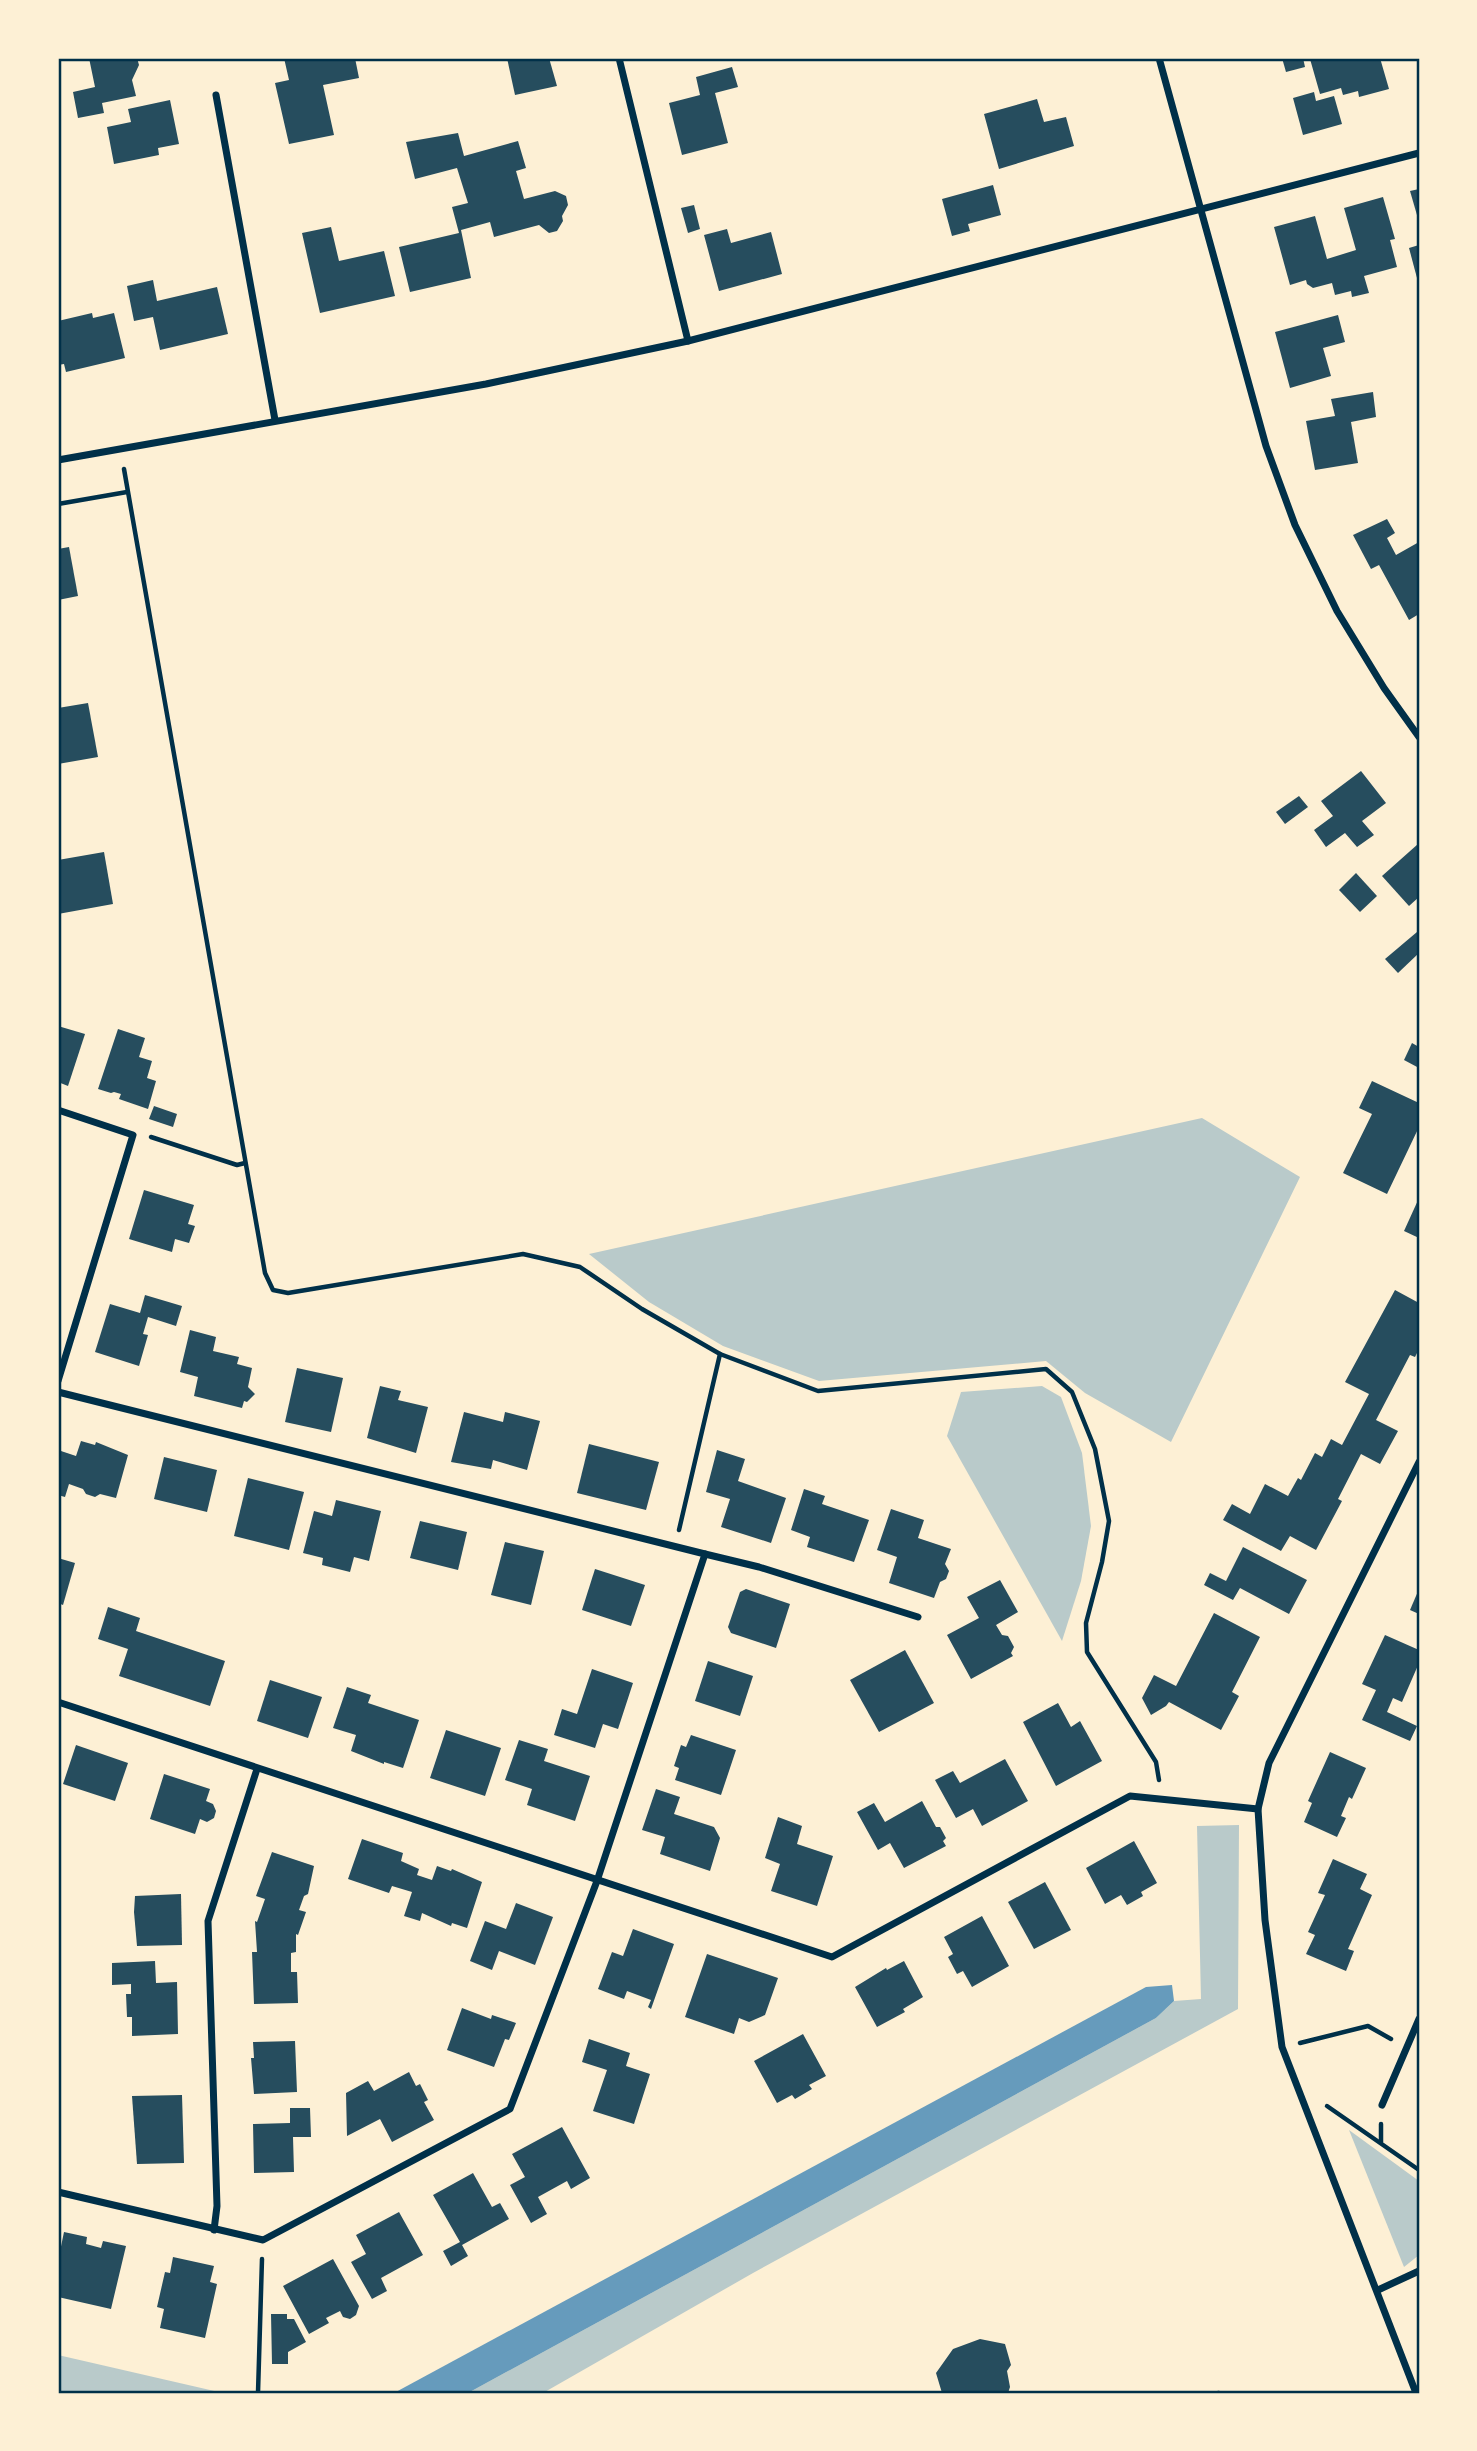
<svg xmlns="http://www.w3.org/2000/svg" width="1477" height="2451" font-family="Barlow,sans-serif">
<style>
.green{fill:#b9caca}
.water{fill:#669bbc}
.building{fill:#264d5e}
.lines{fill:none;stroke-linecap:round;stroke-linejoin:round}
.path{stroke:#003049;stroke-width:4.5}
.minor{stroke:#003049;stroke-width:7}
.neatline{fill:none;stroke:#003049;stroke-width:2.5}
</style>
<rect width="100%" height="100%" fill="#fdf0d5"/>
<g class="green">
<path d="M1202 1118 1300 1177 1171 1442 1085 1393 1046 1361 819 1381 723 1346 649 1302 589 1254Z"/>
<path d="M1042 1386 1061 1397 1082 1453 1091 1526 1081 1581 1062 1641 947 1436 961 1392Z"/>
<path d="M1239 1825 1238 2009 753 2273 543 2393H468L1156 2018 1174 2001 1201 1999 1197 1826Z"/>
<path d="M1349 2130 1419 2181V2255L1404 2267Z"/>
<path d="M58 2355 223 2393H58Z"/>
</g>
<path class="water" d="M1172 1985 1174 2001 1156 2018 468 2393H394L1146 1987Z"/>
<g class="building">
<path d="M89 58H137L139 65 132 80 136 96 102 103 104 113 78 118 73 92 95 87Z"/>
<path d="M284 58H355L359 78 323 85 334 135 289 144 275 83 289 80Z"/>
<path d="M507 58H549L557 86 515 95Z"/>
<path d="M1282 58H1303L1305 67 1286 72Z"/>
<path d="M1314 58H1380L1389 89 1359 97 1358 91 1343 95 1341 88 1320 94 1310 59Z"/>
<path d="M732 67 738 87 715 93 728 143 682 155 669 103 700 95 696 77Z"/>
<path d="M1314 92 1316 101 1334 96 1342 124 1303 135 1293 98Z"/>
<path d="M1037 99 1044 122 1066 117 1074 146 999 169 984 114Z"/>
<path d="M170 100 179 144 158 148 159 155 114 164 107 127 131 122 128 109Z"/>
<path d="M458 133 464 156 518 141 526 168 516 171 524 199 555 191 566 196 568 205 562 216 563 221 557 231 549 233 539 225 494 237 490 222 461 230 471 278 410 292 399 247 459 233 452 207 468 203 457 168 415 179 406 142Z"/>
<path d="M993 185 1001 215 968 224 970 231 952 236 942 199Z"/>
<path d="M1419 189V222L1410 191Z"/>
<path d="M1383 197 1395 239 1390 240 1397 267 1364 276 1369 293 1352 297 1351 291 1335 295 1332 283 1313 288 1307 284 1306 280 1290 285 1274 227 1315 216 1327 259 1356 250 1344 208Z"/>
<path d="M694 205 700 229 688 233 681 208Z"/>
<path d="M331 227 339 261 384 251 395 296 320 313 302 233Z"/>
<path d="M727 229 731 243 771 232 782 274 719 291 704 235Z"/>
<path d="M1419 245V277L1417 278 1409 248Z"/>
<path d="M153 280 157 301 217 287 228 334 160 350 153 317 134 321 127 286Z"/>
<path d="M92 313 93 318 114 313 125 358 66 372 64 364 58 365V321Z"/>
<path d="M1338 315 1345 342 1323 348 1331 376 1290 388 1275 332Z"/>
<path d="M1373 392 1376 417 1351 422 1358 463 1315 470 1306 421 1335 416 1331 399Z"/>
<path d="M1387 519 1395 533 1387 538 1396 555 1419 542V614L1409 620 1379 565 1371 569 1353 535Z"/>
<path d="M69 547 78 596 58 600V549Z"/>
<path d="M88 703 98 757 58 764V708Z"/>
<path d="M1361 771 1386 803 1362 821 1374 835 1357 847 1345 833 1326 847 1314 830 1333 816 1321 801Z"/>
<path d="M1299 796 1308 807 1285 824 1276 812Z"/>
<path d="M1418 844 1419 897 1409 906 1382 876Z"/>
<path d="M104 852 113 904 58 914V860Z"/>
<path d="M1356 873 1377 896 1360 912 1339 890Z"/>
<path d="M1417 932 1419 934V953L1398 973 1385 959Z"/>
<path d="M58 1026 85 1034 68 1086 58 1082Z"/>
<path d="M118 1029 145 1038 139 1057 152 1061 147 1078 156 1081 148 1109 119 1099 121 1094 114 1092 111 1093 98 1089Z"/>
<path d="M1412 1043 1419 1047V1068L1404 1060Z"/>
<path d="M1372 1081 1419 1103V1127L1387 1194 1343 1173 1372 1114 1359 1108Z"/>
<path d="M154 1106 177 1114 173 1127 149 1119Z"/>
<path d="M144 1190 194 1205 188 1224 195 1226 189 1243 175 1239 172 1252 129 1239Z"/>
<path d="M1419 1198V1238L1404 1231Z"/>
<path d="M1395 1290 1419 1303V1349L1415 1357 1410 1355 1376 1420 1398 1431 1380 1464 1361 1454 1338 1499 1342 1501 1316 1550 1290 1536 1281 1551 1223 1520 1232 1504 1250 1514 1265 1484 1288 1496 1298 1478 1301 1480 1315 1453 1322 1457 1331 1439 1342 1445 1369 1394 1345 1382Z"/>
<path d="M145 1295 182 1306 176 1326 148 1317 143 1334 148 1335 139 1366 95 1352 110 1304 140 1313Z"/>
<path d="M190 1330 216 1337 213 1351 239 1357 237 1364 252 1368 248 1387 255 1394 247 1402 244 1401 242 1408 194 1396 198 1377 180 1372Z"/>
<path d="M297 1368 343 1378 331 1432 285 1422Z"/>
<path d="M380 1386 401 1391 398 1400 428 1407 416 1453 367 1438Z"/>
<path d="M464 1412 503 1422 505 1412 540 1421 527 1470 493 1460 491 1469 451 1462Z"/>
<path d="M81 1441 95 1445 96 1442 128 1455 116 1498 100 1494 95 1497 86 1494 83 1489 69 1484 65 1497 58 1495V1450L76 1456Z"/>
<path d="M589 1444 659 1462 646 1510 577 1493Z"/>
<path d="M717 1450 745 1459 738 1481 786 1498 771 1543 721 1527 730 1499 706 1492Z"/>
<path d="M164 1457 217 1470 207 1512 154 1499Z"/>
<path d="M248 1478 304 1492 289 1550 234 1536Z"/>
<path d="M804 1489 825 1496 822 1504 869 1520 854 1562 807 1547 810 1537 791 1530Z"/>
<path d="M336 1500 381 1511 369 1561 354 1557 350 1572 322 1565 323 1558 303 1553 314 1511 332 1516Z"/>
<path d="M891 1509 924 1520 918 1538 951 1549 945 1564 949 1571 946 1579 940 1582 934 1598 889 1583 897 1557 877 1550Z"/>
<path d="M420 1521 467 1532 458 1570 410 1558Z"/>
<path d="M505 1542 544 1551 531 1605 491 1595Z"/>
<path d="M1243 1547 1307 1580 1289 1614 1240 1588 1233 1600 1204 1585 1210 1573 1226 1581Z"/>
<path d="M58 1558 75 1563 63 1605 58 1603Z"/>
<path d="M595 1569 645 1585 631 1626 582 1610Z"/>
<path d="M1000 1580 1018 1612 996 1625 1002 1635 1008 1636 1014 1647 1011 1653 1013 1656 971 1679 947 1635 979 1618 967 1597Z"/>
<path d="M746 1589 790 1604 776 1648 731 1633 728 1627 740 1592Z"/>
<path d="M1419 1589V1614L1410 1610Z"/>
<path d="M108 1607 140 1618 136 1631 225 1661 210 1706 119 1676 128 1649 98 1639Z"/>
<path d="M1214 1613 1260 1637 1232 1692 1239 1696 1221 1730 1169 1702 1166 1706 1151 1715 1142 1698 1154 1675 1176 1686Z"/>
<path d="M1385 1635 1419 1650V1663L1402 1702 1393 1698 1387 1712 1417 1726 1410 1741 1362 1720 1376 1690 1362 1684Z"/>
<path d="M905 1650 934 1703 879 1732 850 1680Z"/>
<path d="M708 1661 753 1676 740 1716 695 1701Z"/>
<path d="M592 1669 633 1683 618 1729 603 1724 595 1748 554 1735 562 1709 577 1714Z"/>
<path d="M270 1680 322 1697 308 1738 257 1721Z"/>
<path d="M347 1687 371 1695 368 1703 419 1720 403 1768 384 1762V1764L351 1751 356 1735 333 1728Z"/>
<path d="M1058 1703 1071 1727 1080 1721 1102 1761 1056 1786 1023 1722Z"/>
<path d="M446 1730 501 1748 485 1796 430 1778Z"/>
<path d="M691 1735 736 1750 721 1795 675 1780 679 1768 674 1766 681 1745 686 1747Z"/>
<path d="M519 1740 548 1749 544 1761 590 1776 575 1821 527 1805 532 1789 505 1780Z"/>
<path d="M76 1745 128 1763 115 1801 63 1784Z"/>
<path d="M1330 1752 1366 1768 1352 1799 1349 1797 1341 1816 1346 1818 1337 1837 1304 1822 1312 1803 1308 1801Z"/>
<path d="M1005 1759 1028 1801 982 1826 973 1809 956 1818 935 1780 953 1771 960 1783Z"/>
<path d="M164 1774 210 1789 206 1801 213 1804 216 1811 214 1818 207 1822 200 1819 195 1834 150 1819Z"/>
<path d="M656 1789 680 1797 674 1814 714 1827 720 1838 710 1871 660 1854 665 1837 642 1830Z"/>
<path d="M922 1801 936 1827H940L946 1838 943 1841 946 1846 904 1868 890 1843 878 1850 857 1812 874 1803 885 1822Z"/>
<path d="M778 1817 802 1826 797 1844 833 1856 817 1906 771 1891 780 1864 765 1858Z"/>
<path d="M362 1839 403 1853 401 1861 419 1869 417 1875 432 1880 437 1866 451 1871 452 1869 482 1882 467 1928 452 1923 451 1926 422 1913 420 1921 404 1916 412 1892 392 1886 389 1893 348 1879Z"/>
<path d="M1134 1841 1157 1883 1141 1892 1143 1896 1127 1905 1121 1895 1105 1904 1086 1868Z"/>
<path d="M272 1852 314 1866 308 1894 304 1896 299 1910 306 1912 298 1935 296 1934V1952L291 1953V1972H297L298 2003 254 2004 252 1952H257L255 1921 257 1922 265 1899 256 1896Z"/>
<path d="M1333 1859 1367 1874 1360 1889 1372 1895 1348 1949 1354 1951 1346 1971 1306 1954 1315 1935 1308 1932 1325 1895 1318 1893Z"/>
<path d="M1045 1882 1071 1930 1034 1949 1008 1902Z"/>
<path d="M181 1894 182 1945 137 1946 134 1912 135 1896Z"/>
<path d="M516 1903 553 1917 535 1965 499 1951 492 1970 470 1961 485 1921 506 1929Z"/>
<path d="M982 1916 1009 1966 972 1987 963 1971 957 1974 948 1957 953 1954 944 1937Z"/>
<path d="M633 1929 674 1944 651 2009 648 2007 651 2000 627 1991 624 1999 598 1989 612 1952 623 1956Z"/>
<path d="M707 1954 778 1978 765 2015 749 2022 739 2018 734 2034 685 2017Z"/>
<path d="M155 1961 156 1983 177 1982 178 2034 132 2036V2017H127L126 1994H131V1984L112 1985V1963Z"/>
<path d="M904 1961 923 1997 903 2009 905 2012 877 2027 855 1987 886 1968 887 1970Z"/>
<path d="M462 2008 491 2019 492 2015 516 2023 509 2040 505 2039 494 2067 447 2050Z"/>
<path d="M803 2034 826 2076 809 2085 812 2089 795 2099 792 2095 777 2103 754 2061Z"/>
<path d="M589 2039 630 2053 626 2066 650 2074 634 2124 593 2111 607 2070 582 2062Z"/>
<path d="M295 2041 297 2092 254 2094 251 2058H254L253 2042Z"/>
<path d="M409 2072 416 2086 420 2084 428 2100 424 2102 434 2120 392 2142 380 2119 347 2136 346 2093 368 2081 374 2091Z"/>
<path d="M182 2095 184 2163 137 2164 132 2096Z"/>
<path d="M290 2108H310L311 2137H293L294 2172 254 2173 253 2124 290 2123Z"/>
<path d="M562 2127 590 2178 571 2189 567 2181 538 2197 547 2214 531 2223 510 2185 525 2177 512 2154Z"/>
<path d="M473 2173 492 2207 500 2203 509 2219 462 2245 468 2256 451 2266 443 2251 460 2242 433 2195Z"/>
<path d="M399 2212 423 2255 381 2278 387 2291 372 2299 351 2262 366 2254 356 2235Z"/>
<path d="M64 2232 87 2237 86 2244 101 2248 103 2241 126 2246 111 2309 58 2297V2261Z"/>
<path d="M173 2257 214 2266 210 2282 217 2284 205 2338 160 2328 164 2309 157 2307 165 2272 170 2273Z"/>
<path d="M333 2259 359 2306 356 2315 350 2319 343 2317 340 2311 326 2318 329 2323 309 2334 283 2286Z"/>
<path d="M271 2314H287V2319H294L306 2342 288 2352V2364H272Z"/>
<path d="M980 2339 1005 2344 1011 2365 1007 2371 1010 2387 1008 2393H942L936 2373 953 2349Z"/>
</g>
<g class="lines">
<g class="path">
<path d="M124 469 265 1273 273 1290 288 1293 523 1254 580 1267 642 1309 720 1354 818 1391 1046 1369 1072 1392 1095 1449 1109 1521 1102 1562 1086 1623 1087 1652 1156 1762 1159 1780"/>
<path d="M58 504 127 492"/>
<path d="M151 1137 237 1165 245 1163"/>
<path d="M679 1530 720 1354"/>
<path d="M1300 2043 1368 2026 1391 2039"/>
<path d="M1327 2106 1419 2170"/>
<path d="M1381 2142V2124"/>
<path d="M258 2393 262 2259"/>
<path d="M1218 2393H1219"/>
</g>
<g class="minor">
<path d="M619 58 688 341"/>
<path d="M1159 58 1266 446 1295 525 1337 611 1384 688 1419 737"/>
<path d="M216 95 275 420"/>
<path d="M58 460 486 384 688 341 1419 153"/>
<path d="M58 1110 133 1135 58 1381"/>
<path d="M58 1392 705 1554 597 1881 510 2109 263 2240 58 2192"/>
<path d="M705 1554 759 1567 918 1617"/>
<path d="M58 1702 832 1957 1130 1796 1258 1809"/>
<path d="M1382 2105 1419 2019"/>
<path d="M214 2230 217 2206 208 1921 257 1769"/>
<path d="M1378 2290 1419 2271"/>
<path d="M1416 2393 1282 2047 1265 1920 1258 1809 1269 1763 1419 1462"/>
</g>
</g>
<rect width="1477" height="2451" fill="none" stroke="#fdf0d5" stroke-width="119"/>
<rect x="60" y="60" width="1358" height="2332" class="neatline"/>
</svg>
